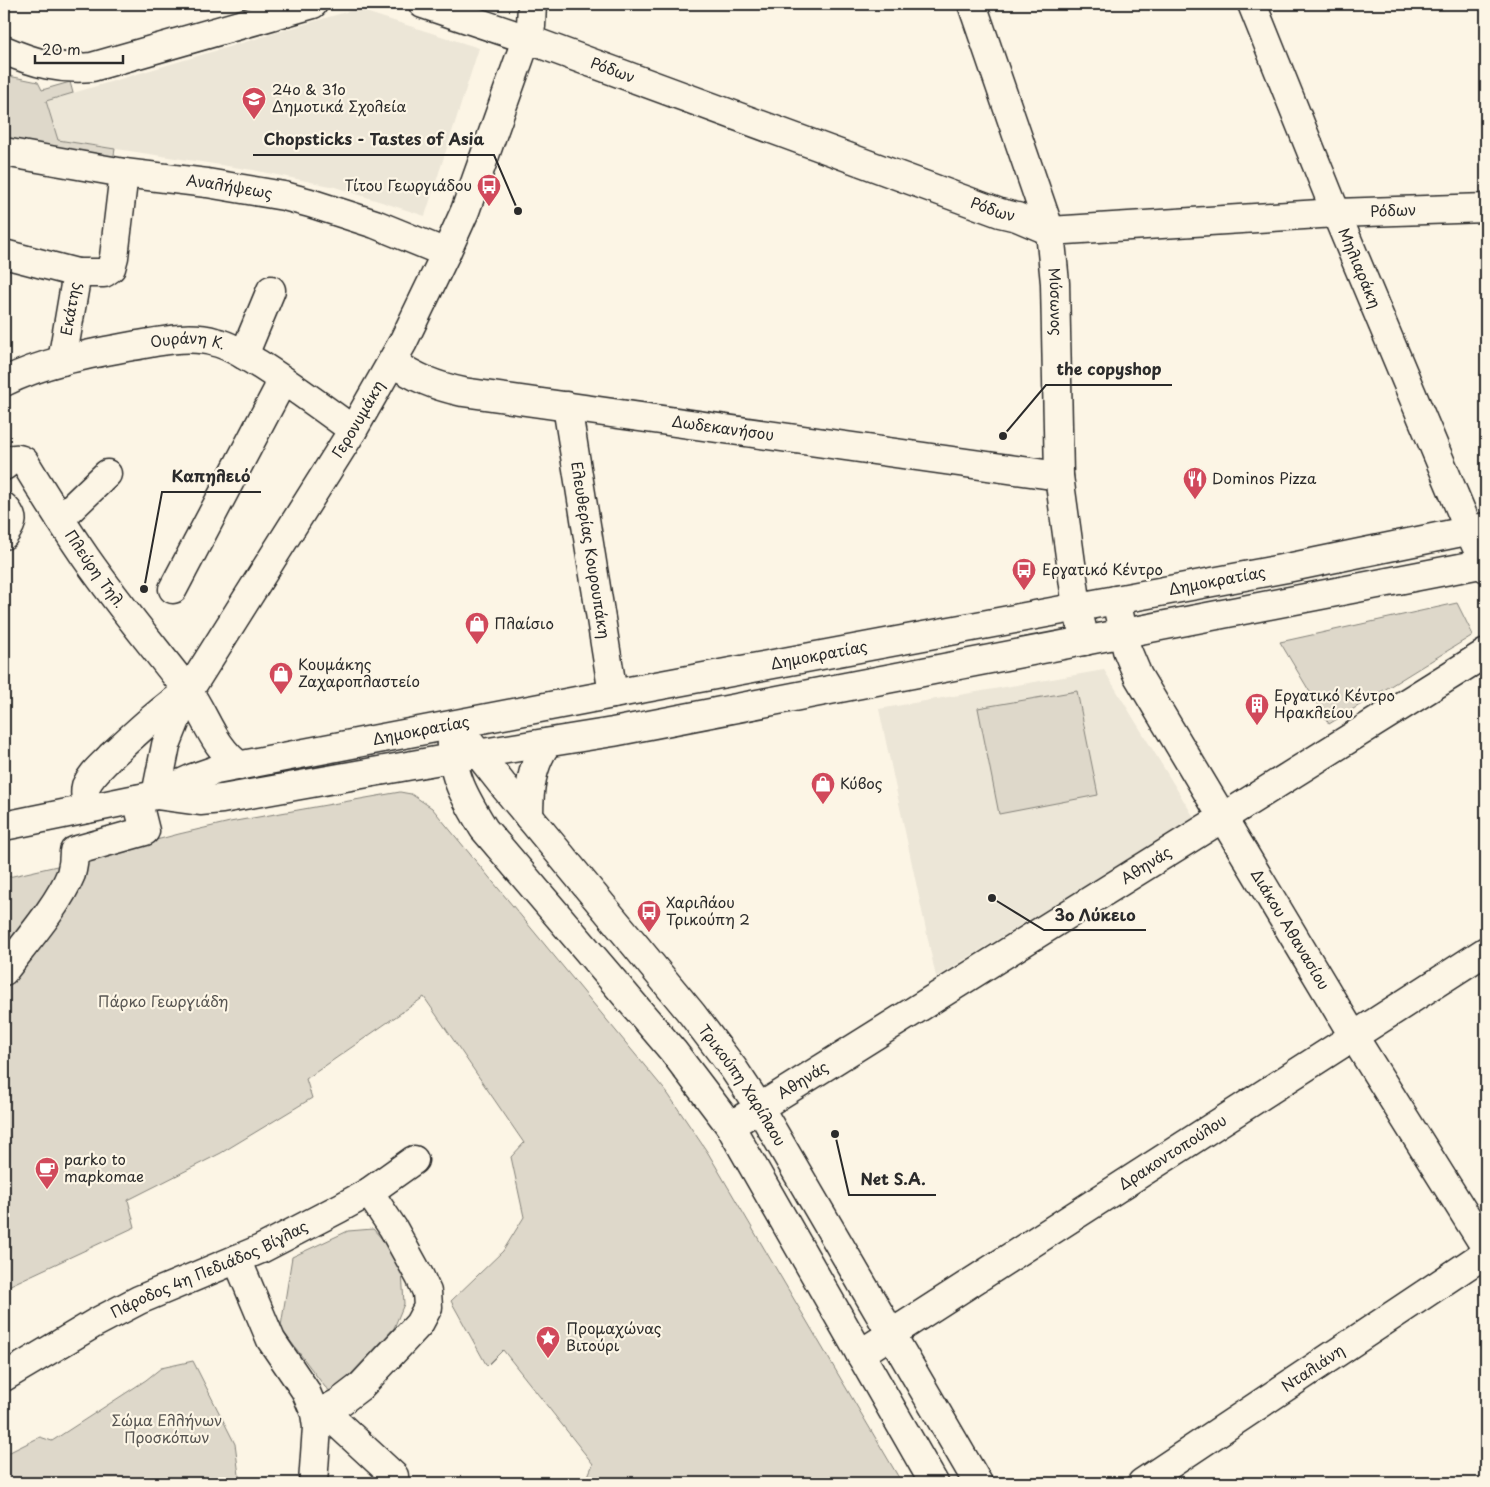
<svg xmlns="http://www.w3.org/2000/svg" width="1490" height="1487" font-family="'Playpen Sans',sans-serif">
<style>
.built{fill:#ece6d7}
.green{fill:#ded8ca;stroke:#84827a}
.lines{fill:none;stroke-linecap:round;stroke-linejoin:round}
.minor-casing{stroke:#2b2b2b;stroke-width:31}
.major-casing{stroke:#2b2b2b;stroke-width:31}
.minor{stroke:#fcf5e5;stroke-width:28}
.major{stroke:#fcf5e5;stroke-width:28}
.labels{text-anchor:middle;stroke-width:4.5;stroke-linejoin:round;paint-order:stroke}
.street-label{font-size:15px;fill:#2b2b2b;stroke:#fcf5e5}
.poi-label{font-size:15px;fill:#2b2b2b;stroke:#fcf5e5;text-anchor:start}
.park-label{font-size:15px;fill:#585653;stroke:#fcf5e5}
.leader{fill:none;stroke:#2b2b2b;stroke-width:2}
.callout-dot{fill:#2b2b2b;stroke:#fcf5e5;stroke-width:2}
.callout-label{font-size:16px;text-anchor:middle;font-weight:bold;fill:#2b2b2b;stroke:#fcf5e5;stroke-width:4.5;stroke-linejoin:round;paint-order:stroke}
</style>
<rect width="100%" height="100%" fill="#fcf5e5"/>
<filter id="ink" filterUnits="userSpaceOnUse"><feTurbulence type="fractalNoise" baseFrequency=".02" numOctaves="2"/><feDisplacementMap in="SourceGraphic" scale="10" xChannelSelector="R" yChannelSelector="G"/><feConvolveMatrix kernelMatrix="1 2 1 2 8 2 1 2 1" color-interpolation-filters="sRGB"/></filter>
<g filter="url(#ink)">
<g class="built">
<path d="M356 9 479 48 425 216 335 187 253 170 58 140 46 101Z"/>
<path d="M1104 670 1195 819 936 977 879 709Z"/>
</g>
<g class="green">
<path d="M4 75 38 82 42 90 70 82 73 93 46 101 58 140 115 149 113 161 4 145Z"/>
<path d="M1457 603 1473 635 1329 724 1280 642Z"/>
<path d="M1077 691 1098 795 999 814 978 708Z"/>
<path d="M400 792 411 794 432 808 668 1094 708 1153 902 1483H585L593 1464 503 1350 487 1366 451 1301 503 1251 524 1217 511 1157 524 1143 424 997 306 1079 312 1098 221 1153 128 1200 135 1227 4 1288V878L57 866 179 834 230 822Z"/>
<path d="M373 1229 392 1250 402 1271 404 1304 394 1328 337 1389 330 1391 325 1387 282 1330 281 1326 292 1257 348 1231Z"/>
<path d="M193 1361 235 1444 240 1483H4V1455L40 1437 52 1441 146 1380 161 1368Z"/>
</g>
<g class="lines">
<defs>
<g id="minor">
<path id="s1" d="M423 4 527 39 1000 213 1017 217 1050 231 1336 213 1486 208"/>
<path id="s2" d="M972 4 1050 231 1055 283 1059 476 1077 607 1085 641"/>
<path id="s3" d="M1252 4 1336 213 1469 530 1486 568"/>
<path d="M4 50C34 63 60 70 92 67L313 4"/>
<path id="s4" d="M4 152 124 173 207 183 284 196 310 203 375 224 446 253"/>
<path d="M4 254 77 273 62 361"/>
<path d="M77 273H104L111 268 114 257 124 173"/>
<path d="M244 355 271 290"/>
<path id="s5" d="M392 362C416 378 435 386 463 392L1059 476"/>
<path id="s6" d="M4 382C43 362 89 354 132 346 158 342 189 334 215 342 232 346 247 357 262 366 293 386 323 408 353 430"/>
<path id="s7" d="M567 406 613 694"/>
<path id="s8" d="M4 466C12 460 14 456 24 461 44 494 64 526 86 558 118 604 154 647 188 691"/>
<path d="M4 507C15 518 13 523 4 535"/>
<path d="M60 519 107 474"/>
<path d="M173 589 283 380"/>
<path id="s9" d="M1116 600 1127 650 1138 676 1354 1037 1486 1248"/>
<path id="s10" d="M156 795 166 745 185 697 353 430 403 342 446 253 465 211 531 26 532 4"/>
<path d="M4 971C25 943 58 906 71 874 73 867 74 859 74 851L145 831 137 799"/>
<path id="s11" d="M730 1126 1486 653"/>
<path d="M237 1259 271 1340 305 1390 315 1413 317 1427 313 1483"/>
<path id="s12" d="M860 1354 1486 951"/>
<path id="s13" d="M4 1377 95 1323 139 1300 261 1249 340 1208 369 1192 414 1160"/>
<path d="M323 1410 394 1476"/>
<path d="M315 1413 331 1407 340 1402 361 1386 419 1324 428 1307 427 1292 420 1277 393 1228 369 1192"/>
<path id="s14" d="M1142 1483 1486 1253"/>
</g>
<g id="major">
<path d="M452 740C450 774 467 801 484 829L673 1051 730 1126 934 1483"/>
<path id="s15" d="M469 742 502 784 692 1014 733 1068 759 1107 978 1483"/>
<path d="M156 795 200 801 222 799 452 758 613 732 1486 563"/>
<path d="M87 809C86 801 84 793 86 786 91 774 103 765 111 756 136 733 160 710 188 691 206 716 213 747 240 766"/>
<path d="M529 817C529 790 531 766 547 743"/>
<path id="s16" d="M4 826 156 795 193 778 216 770 613 694 1287 568 1486 527"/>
</g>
</defs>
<use href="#minor" class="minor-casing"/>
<use href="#major" class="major-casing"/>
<use href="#minor" class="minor"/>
<use href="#major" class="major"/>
</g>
</g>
<defs>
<symbol id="school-pin" viewBox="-11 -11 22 30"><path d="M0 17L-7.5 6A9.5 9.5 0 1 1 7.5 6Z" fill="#d1495b" stroke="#fcf5e5"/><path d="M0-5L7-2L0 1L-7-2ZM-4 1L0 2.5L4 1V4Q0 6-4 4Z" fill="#fff"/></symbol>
<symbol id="bus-pin" viewBox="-11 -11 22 30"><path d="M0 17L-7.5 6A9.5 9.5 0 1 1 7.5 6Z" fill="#d1495b" stroke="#fcf5e5"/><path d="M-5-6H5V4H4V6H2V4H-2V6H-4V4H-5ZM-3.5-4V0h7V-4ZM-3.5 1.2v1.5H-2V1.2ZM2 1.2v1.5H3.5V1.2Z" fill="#fff"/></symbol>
<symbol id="restaurant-pin" viewBox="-11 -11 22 30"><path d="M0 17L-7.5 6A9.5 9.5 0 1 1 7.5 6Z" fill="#d1495b" stroke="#fcf5e5"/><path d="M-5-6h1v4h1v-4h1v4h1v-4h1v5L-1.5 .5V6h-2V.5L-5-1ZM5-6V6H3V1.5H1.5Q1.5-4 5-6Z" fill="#fff"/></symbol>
<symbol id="shop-pin" viewBox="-11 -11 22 30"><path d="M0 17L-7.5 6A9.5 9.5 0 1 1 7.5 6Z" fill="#d1495b" stroke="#fcf5e5"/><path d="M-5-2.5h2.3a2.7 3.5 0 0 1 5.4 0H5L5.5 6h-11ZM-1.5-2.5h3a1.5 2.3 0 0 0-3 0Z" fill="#fff"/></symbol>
<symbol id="building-pin" viewBox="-11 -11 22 30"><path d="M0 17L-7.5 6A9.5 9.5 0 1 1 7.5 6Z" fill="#d1495b" stroke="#fcf5e5"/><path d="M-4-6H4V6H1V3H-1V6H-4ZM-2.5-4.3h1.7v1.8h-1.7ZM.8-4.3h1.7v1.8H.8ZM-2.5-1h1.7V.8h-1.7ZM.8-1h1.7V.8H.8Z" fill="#fff"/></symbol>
<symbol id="cafe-pin" viewBox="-11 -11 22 30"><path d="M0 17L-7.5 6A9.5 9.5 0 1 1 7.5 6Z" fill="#d1495b" stroke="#fcf5e5"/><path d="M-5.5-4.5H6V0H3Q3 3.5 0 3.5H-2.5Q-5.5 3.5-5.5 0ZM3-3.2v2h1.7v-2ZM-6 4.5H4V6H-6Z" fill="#fff"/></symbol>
<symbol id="sight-pin" viewBox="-11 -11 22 30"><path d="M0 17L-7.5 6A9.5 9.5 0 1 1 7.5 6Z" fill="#d1495b" stroke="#fcf5e5"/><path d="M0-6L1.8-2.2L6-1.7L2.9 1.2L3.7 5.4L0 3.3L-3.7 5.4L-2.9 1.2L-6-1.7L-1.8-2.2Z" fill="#fff"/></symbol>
</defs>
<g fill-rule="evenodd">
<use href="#school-pin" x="240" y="85" width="28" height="38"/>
<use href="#bus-pin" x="475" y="172" width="28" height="38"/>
<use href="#restaurant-pin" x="1181" y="465" width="28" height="38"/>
<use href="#bus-pin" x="1010" y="556" width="28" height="38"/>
<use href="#shop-pin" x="463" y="610" width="28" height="38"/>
<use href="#shop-pin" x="267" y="660" width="28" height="38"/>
<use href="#building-pin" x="1243" y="691" width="28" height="38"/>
<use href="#shop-pin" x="809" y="770" width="28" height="38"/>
<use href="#bus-pin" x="635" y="898" width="28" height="38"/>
<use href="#cafe-pin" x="33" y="1155" width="28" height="38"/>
<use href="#sight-pin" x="534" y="1324" width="28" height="38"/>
</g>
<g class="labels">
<g class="street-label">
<text dy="5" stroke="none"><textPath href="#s1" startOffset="201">Ρόδων</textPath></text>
<text dy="5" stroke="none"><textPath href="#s4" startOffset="228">Αναλήψεως</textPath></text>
<text dy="5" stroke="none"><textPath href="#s1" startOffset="606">Ρόδων</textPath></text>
<text dy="5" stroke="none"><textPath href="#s1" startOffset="1011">Ρόδων</textPath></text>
<text dy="5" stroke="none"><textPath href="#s3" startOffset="285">Μηλιαράκη</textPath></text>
<text dy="5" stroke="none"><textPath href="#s2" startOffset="311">Μύσωνος</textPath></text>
<text transform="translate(71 309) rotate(-80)" y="5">Εκάτης</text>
<text dy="5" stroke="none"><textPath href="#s6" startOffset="190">Ουράνη Κ.</textPath></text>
<text dy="5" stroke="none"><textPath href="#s10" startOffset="430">Γερονυμάκη</textPath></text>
<text dy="5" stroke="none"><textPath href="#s5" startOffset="340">Δωδεκανήσου</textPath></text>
<text dy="5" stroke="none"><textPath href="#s7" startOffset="146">Ελευθερίας Κουρουπάκη</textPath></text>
<text dy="5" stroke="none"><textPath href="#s8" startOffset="152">Πλεύρη Τηλ.</textPath></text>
<text dy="5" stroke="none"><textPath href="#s16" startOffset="1239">Δημοκρατίας</textPath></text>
<text dy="5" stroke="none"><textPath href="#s16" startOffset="834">Δημοκρατίας</textPath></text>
<text dy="5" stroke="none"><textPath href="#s16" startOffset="429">Δημοκρατίας</textPath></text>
<text dy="5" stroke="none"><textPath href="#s11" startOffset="491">Αθηνάς</textPath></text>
<text dy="5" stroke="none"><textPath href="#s9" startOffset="375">Διάκου Αθανασίου</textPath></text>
<text dy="5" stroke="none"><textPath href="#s11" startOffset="86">Αθηνάς</textPath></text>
<text dy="5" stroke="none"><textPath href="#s15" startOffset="439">Τρικούπη Χαρίλαου</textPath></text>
<text dy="5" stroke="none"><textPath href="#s12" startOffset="372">Δρακοντοπούλου</textPath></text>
<text dy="5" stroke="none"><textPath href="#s13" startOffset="232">Πάροδος 4η Πεδιάδος Βίγλας</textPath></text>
<text dy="5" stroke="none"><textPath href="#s14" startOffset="206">Νταλιάνη</textPath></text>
</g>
<g class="poi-label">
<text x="272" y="95">24ο &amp; 31ο<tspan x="272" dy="17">Δημοτικά Σχολεία</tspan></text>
<text x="472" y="191" text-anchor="end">Τίτου Γεωργιάδου</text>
<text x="1212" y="484">Dominos Pizza</text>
<text x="1042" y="575">Εργατικό Κέντρο</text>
<text x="494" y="629">Πλαίσιο</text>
<text x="298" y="670">Κουμάκης<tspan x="298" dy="17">Ζαχαροπλαστείο</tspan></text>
<text x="1274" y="701">Εργατικό Κέντρο<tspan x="1274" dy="17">Ηρακλείου</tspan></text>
<text x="840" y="789">Κύβος</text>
<text x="666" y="908">Χαριλάου<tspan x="666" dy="17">Τρικούπη 2</tspan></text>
<text x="64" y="1165">parko to<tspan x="64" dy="17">mapkomae</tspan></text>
<text x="566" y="1334">Προμαχώνας<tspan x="566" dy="17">Βιτούρι</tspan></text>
</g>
<g class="park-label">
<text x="163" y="1007">Πάρκο Γεωργιάδη</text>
<text x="167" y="1426">Σώμα Ελλήνων<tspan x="167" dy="17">Προσκόπων</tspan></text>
</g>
</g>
<path class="leader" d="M518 211L494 155H253M1003 436L1046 385H1172M144 589L162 492H261M992 898L1044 930H1146M835 1134L849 1195H936"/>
<g class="callout-dot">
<circle cx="518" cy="211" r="5"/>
<circle cx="1003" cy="436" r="5"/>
<circle cx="144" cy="589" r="5"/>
<circle cx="992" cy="898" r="5"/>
<circle cx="835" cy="1134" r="5"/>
</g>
<g class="callout-label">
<text x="374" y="145">Chopsticks - Tastes of Asia</text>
<text x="1109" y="375">the copyshop</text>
<text x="211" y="482">Καπηλειό</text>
<text x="1095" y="921">3ο Λύκειο</text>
<text x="893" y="1185">Net S.A.</text>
</g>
<rect width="1490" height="1487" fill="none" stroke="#fcf5e5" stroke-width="20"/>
<rect x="10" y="10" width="1470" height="1467" fill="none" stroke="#2b2b2b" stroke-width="2" filter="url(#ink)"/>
<path d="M35 55v8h88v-8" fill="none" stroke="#2b2b2b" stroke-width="2.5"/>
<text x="42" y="55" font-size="15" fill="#2b2b2b" stroke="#fcf5e5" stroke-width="4" paint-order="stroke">20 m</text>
</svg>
